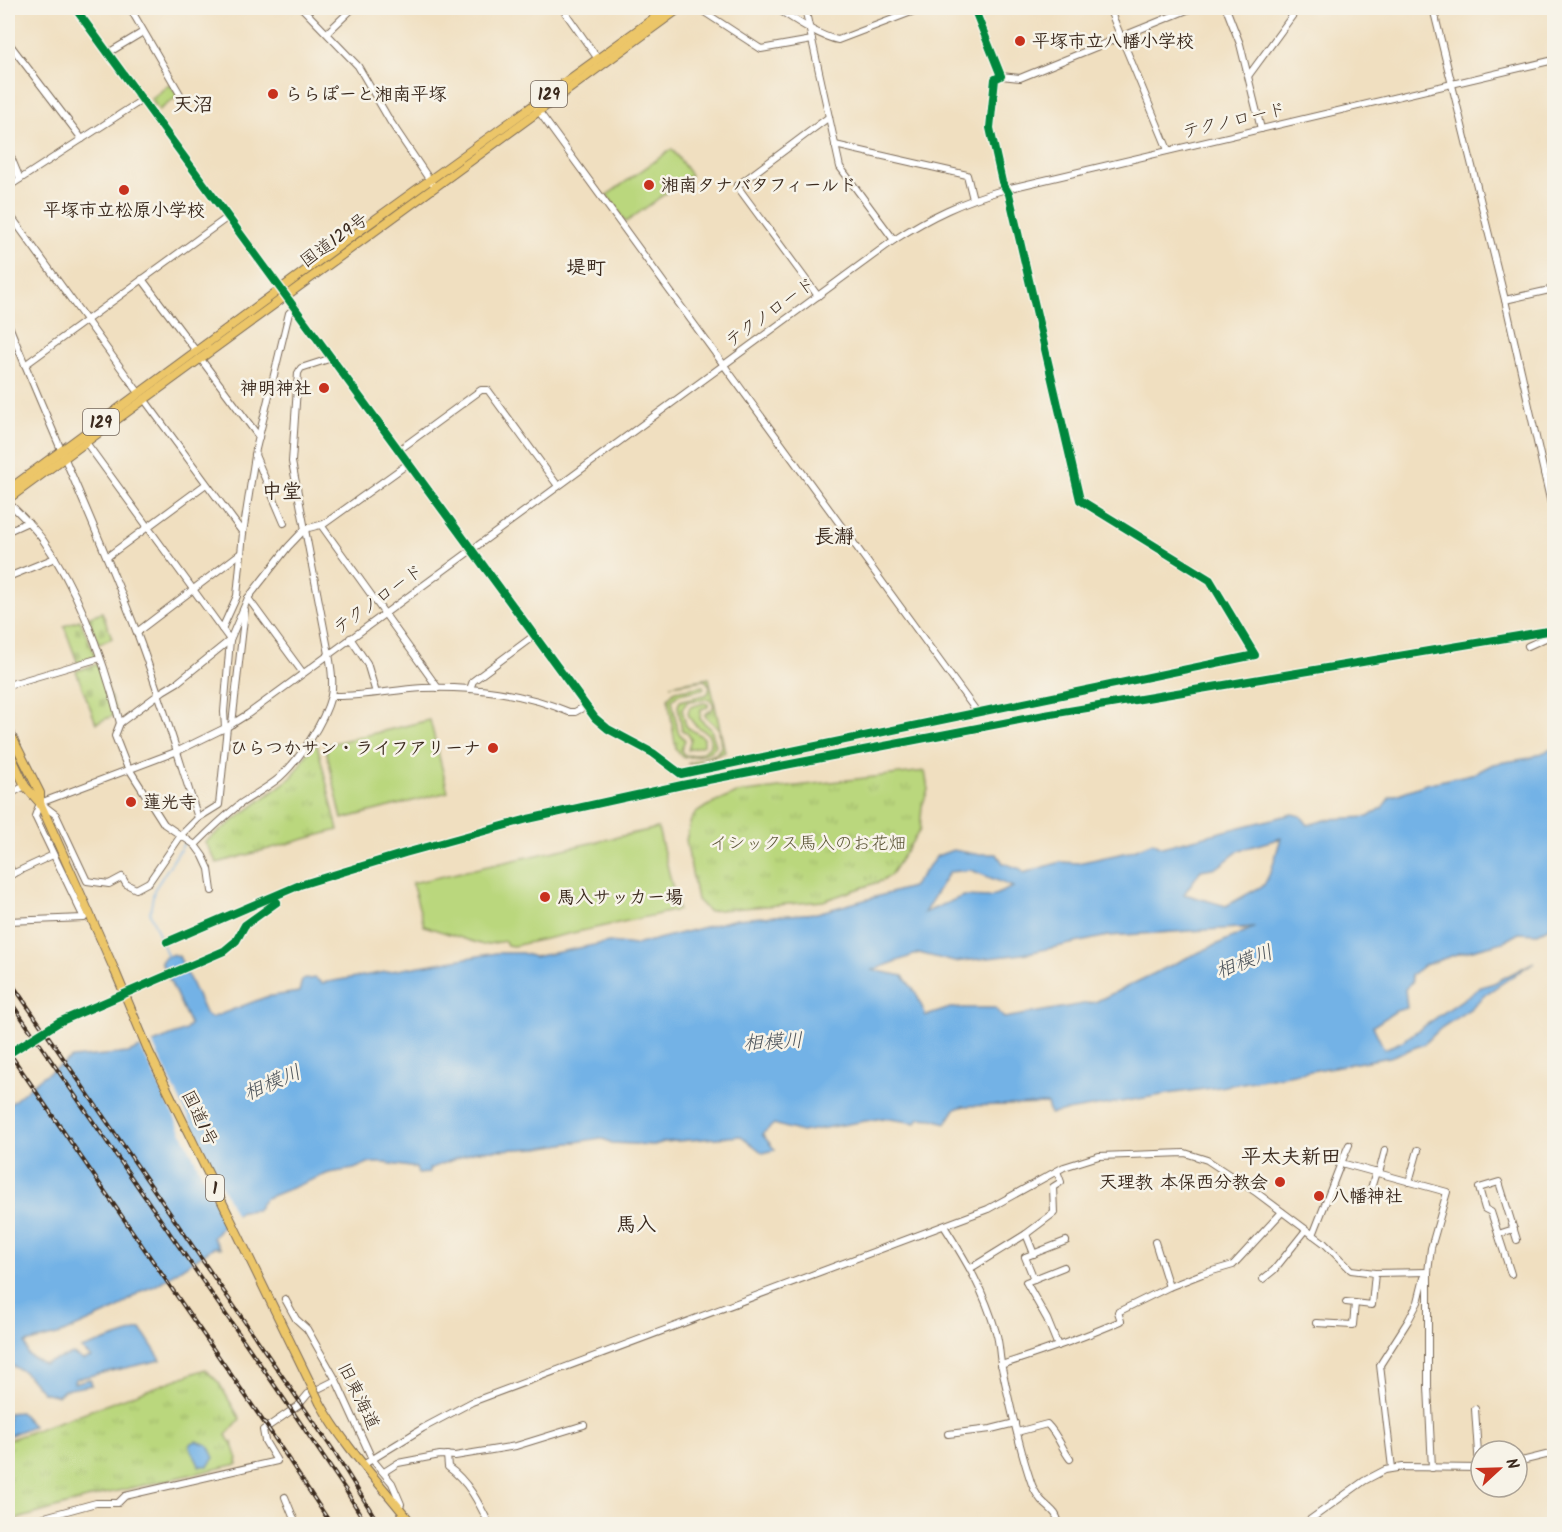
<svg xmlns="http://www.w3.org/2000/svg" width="1562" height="1532" font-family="Kalam,'Klee One',sans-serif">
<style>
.grass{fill:url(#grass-tufts);stroke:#7a804e;stroke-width:1.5}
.cemetery{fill:url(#cemetery-stones);stroke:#7a804e;stroke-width:1.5}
.pitch{fill:#bad77d;stroke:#7a804e;stroke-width:1.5}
.water{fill:#73b2e6;stroke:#576e82;stroke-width:1.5;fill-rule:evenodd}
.pier{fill:#f0dfc0}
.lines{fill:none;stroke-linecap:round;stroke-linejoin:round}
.stream{stroke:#73b2e6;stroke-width:1.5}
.minor-casing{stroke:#7a6957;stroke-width:8}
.highway-casing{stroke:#7a6957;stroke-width:10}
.minor{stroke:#fff;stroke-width:6}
.highway{stroke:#ecc669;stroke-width:8}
.rail-casing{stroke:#3b2a1e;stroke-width:4}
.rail{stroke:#f7f3e8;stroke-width:1.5;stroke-dasharray:4.5;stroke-linecap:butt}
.highway-bridge-casing{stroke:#7a6957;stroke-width:10;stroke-linecap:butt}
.highway-bridge{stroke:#ecc669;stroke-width:8}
.cycleway-casing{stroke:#f7f3e8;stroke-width:11}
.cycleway{stroke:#00873e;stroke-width:8}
.poi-dot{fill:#c8321e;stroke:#f7f3e8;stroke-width:2}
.labels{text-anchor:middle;stroke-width:5;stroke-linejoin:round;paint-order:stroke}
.shield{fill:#f7f3e8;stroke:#73665b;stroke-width:1.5}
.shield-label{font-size:16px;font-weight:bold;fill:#3b2a1e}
.poi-label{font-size:18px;font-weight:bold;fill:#3b2a1e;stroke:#f7f3e8;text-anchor:start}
.street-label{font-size:18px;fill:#3b2a1e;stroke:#f7f3e8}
.park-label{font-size:18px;fill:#5b5536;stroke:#f7f3e8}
.neighbourhood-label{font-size:20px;font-weight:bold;fill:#3b2a1e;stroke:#f7f3e8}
.water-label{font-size:20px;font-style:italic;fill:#4c535a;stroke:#f7f3e8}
</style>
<defs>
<pattern id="grass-tufts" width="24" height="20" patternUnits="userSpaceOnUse" patternTransform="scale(1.5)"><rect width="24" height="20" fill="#bad77d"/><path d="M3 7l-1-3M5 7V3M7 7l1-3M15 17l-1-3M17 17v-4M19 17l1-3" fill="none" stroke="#a1b96c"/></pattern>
<pattern id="cemetery-stones" width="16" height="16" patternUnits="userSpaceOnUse" patternTransform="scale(1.5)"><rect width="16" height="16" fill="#bad77d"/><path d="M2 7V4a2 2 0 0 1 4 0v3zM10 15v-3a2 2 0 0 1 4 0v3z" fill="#a1b96c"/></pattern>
</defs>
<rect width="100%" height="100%" fill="#f7f3e8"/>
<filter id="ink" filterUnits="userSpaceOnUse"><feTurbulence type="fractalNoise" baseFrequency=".0167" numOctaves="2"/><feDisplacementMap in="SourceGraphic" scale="12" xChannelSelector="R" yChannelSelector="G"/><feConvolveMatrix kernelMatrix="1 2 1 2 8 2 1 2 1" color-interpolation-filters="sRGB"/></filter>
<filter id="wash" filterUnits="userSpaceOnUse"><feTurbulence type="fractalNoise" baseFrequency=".008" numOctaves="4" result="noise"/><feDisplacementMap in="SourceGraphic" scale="24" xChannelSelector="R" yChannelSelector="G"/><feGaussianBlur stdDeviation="1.35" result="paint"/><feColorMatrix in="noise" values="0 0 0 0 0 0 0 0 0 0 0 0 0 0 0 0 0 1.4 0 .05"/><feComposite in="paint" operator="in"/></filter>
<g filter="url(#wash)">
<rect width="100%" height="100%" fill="#f0dfc0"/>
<g class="grass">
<path d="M170 84 178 96 159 110 151 99Z"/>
<path d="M709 678 725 752 696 764H687L716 754 721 747 719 729 705 716V714L712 710 714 705 709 699 688 701 682 709 686 726 704 738V745L688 750 691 739 688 734 682 730 678 706 680 701 708 694 710 686 705 680 670 685Z"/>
<path d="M703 686 704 689 679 694 672 700 678 732 685 740 681 750 684 755C692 757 704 753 709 747 715 727 693 733 688 713L690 707 704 703 708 704V707L701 709 700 719 711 729 716 745C711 754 693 758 683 757L676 750 668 698 675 691Z"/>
<path d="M316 740 338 830 217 863 205 842 292 777Z"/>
<path d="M925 771 928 790 922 806 920 830 891 874 884 880 823 901 708 911 697 900 686 840 691 820 696 813 707 806 737 793Z"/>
<path d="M205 1369 219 1383 240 1419 226 1435 230 1442H232L238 1459 237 1460 238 1464 100 1495 11 1521 8 1524V1440Z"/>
</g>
<g class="cemetery">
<path d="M102 612 112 638 99 644 88 617Z"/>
<path d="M80 620 96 657 78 664 64 626Z"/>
<path d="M98 664 117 714 96 723 76 671Z"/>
</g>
<g class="pitch">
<path d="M672 149 691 175 626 222 607 195Z"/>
<path d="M430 720 448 792 342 819 325 745Z"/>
<path d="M658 828 678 910 513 946 507 945 505 941 483 945 424 926 412 883Z"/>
</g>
<g class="water">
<path d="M1554 748V925L1536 934 1519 933 1503 942 1457 954 1425 965 1411 975 1412 982 1405 989 1407 1008 1396 1011 1373 1026 1384 1049 1401 1042 1481 987 1494 983 1534 962 1486 994 1470 1009 1441 1028 1424 1044 1390 1057 1220 1087 1174 1093 1050 1114 1047 1104 964 1106 955 1109 946 1123 933 1119 919 1118 916 1123 883 1118 801 1132 774 1124 762 1134 775 1150 763 1153 741 1136 664 1142 654 1145 612 1143 601 1138 538 1148 476 1151 429 1169V1173L418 1174 416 1168 385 1163H368L354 1169 329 1173 264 1199 257 1210 241 1211 221 1227 213 1238 220 1248 214 1247 155 1286 141 1291 117 1309 61 1334 25 1343 28 1355 44 1364 73 1354 83 1360 91 1357 81 1349 141 1329 161 1360 75 1379 74 1383 90 1379 92 1385 64 1390 58 1396 43 1392 23 1371 8 1364V1106L43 1076 72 1058 128 1053 186 1030 190 1024 161 962 164 958 173 954 179 956 206 1015 211 1018 266 997 299 992 302 980 315 978 322 983 496 953H522L534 957 609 942 635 945 736 919 817 913 912 887 937 856 953 850 975 854H997L1003 863 1021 869 1023 873 1061 862 1078 863 1129 852 1153 842 1162 847 1292 814 1301 816 1308 825 1329 819 1368 817 1382 808 1390 797 1426 784 1476 773 1493 764 1530 758ZM1281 838 1271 871 1264 885 1226 906 1184 894 1201 870 1218 867 1240 850ZM971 870 1013 887 990 897 963 896 924 913 949 872ZM1255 927 1180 961 1095 1002 1004 1018 995 1008H950L926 1016 916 993 903 976 873 970 919 953 954 962 1023 954 1108 936Z"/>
<path d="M20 1412 33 1426 8 1436V1413Z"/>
<path d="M196 1441 208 1445 214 1458 208 1466H199C197 1458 189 1451 190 1444Z"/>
</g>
<path class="pier" d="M151 1040 237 1218 227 1226 142 1050 139 1044Z"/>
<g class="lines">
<path class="stream" d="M168 957 150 913 154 890 185 842"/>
</g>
</g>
<g filter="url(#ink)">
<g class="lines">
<defs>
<g id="minor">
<path d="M75 8 595 718 608 729 653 753 681 774 1255 655 1210 580 1080 500 1009 194 1002 182 990 128 995 79 1001 76 974 8"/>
<path d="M130 8 180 94"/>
<path d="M302 8 358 66 390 121 431 182"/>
<path d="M562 8 598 59"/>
<path d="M698 8 761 49 812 40"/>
<path d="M776 8C792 18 820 37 838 40L922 8"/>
<path d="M805 8 840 167 894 240"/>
<path d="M1109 8 1168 150"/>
<path d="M1226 8 1240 44 1261 129"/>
<path d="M1433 8 1505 300 1554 517"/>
<path d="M327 33 353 8"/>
<path d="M8 42 82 139"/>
<path d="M108 53 143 32"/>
<path d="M1249 75 1298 8"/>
<path d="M1001 76 1020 78 1192 8"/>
<path d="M537 109 977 712"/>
<path d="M835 145 967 175 973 199"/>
<path d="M8 150 20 179"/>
<path d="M8 187 142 100"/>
<path d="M8 212 139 393"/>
<path d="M142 279 196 351"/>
<path d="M818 296 737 186 829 117"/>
<path d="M1505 300 1554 289"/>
<path d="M8 323C49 426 97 528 137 633 160 694 178 756 198 818L182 834 149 882 136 889 126 884 122 877 109 884 87 881 56 815 43 805"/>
<path d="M200 358 259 437"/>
<path d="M25 365 228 217"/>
<path d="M144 399 243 533"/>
<path d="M85 441 230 640 224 712 225 728"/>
<path d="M399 450 481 390H488L558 486"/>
<path d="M255 455 284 523"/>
<path d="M1544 473 1554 470"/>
<path d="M8 502C20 514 33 526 43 540 80 592 104 661 120 723"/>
<path d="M321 525 438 688"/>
<path d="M8 531 28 522"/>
<path d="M107 557 206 484"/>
<path d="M8 577 55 558"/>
<path d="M248 598 303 673"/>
<path d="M222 629 237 596 243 533 256 449 289 313 296 307"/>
<path d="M137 632 241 553"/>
<path d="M350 638 367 663 376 693"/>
<path d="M1528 646 1552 635 1554 630"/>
<path d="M8 685 100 658"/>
<path d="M470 689 473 681 535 635"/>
<path d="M331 696C362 697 392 690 423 688 471 686 525 693 569 712H575L586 706"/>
<path d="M232 724 245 610"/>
<path d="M8 795 25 786"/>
<path d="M198 818 219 805 227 727"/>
<path d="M195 845C210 830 224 817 240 804 253 795 267 788 279 778 299 760 324 723 331 696 334 682 331 667 329 654L292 462 298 373 301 368 332 358"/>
<path d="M8 864 13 874"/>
<path d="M8 876 53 855"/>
<path d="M212 891 209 869 203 856 195 845 164 824 126 764 115 736 120 723 163 691 178 682 230 640 248 598 288 547 305 529 324 524 409 463"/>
<path d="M8 921 84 918 35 816 40 803 178 751 227 727 248 714 894 240C931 216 963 201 1006 189L1554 60"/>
<path d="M1349 1145 1341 1163 1447 1192 1431 1248 1428 1272V1386L1432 1468"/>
<path d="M1379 1173 1385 1150"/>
<path d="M1409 1182 1418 1150"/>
<path d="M1369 1195 1376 1172"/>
<path d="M944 1226C967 1262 984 1291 996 1332 1000 1344 999 1356 1002 1368 1010 1405 1018 1443 1030 1479 1032 1486 1036 1494 1041 1500 1048 1508 1059 1513 1058 1524"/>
<path d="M1026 1234 1034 1254"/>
<path d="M1498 1234 1514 1229"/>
<path d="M1313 1235 1341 1163"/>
<path d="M1155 1242 1169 1287"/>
<path d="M1064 1267 1034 1279 1025 1257 1066 1241"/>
<path d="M971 1268 1026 1234 1054 1213 1053 1187 1061 1182 1057 1171"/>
<path d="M1511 1274 1491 1212 1485 1209 1479 1188 1499 1182 1517 1240"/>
<path d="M1034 1279 1026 1282 1047 1319 1058 1346"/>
<path d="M1263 1279 1274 1270 1306 1230"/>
<path d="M285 1299 296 1319 307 1329 336 1380 372 1459 392 1483 401 1504 398 1506"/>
<path d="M1346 1302 1372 1305 1375 1273"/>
<path d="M1316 1323 1353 1325 1355 1303"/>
<path d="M1001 1365C1042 1352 1082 1338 1121 1321L1118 1312 1169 1287 1202 1274 1233 1265 1282 1212"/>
<path d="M1475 1409 1479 1468"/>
<path d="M1017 1432 1047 1424C1058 1435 1061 1447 1070 1459"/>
<path d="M948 1434 991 1429 1015 1423"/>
<path d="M447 1455 448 1467C468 1481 479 1503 489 1524"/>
<path d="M1517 1462 1554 1453"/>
<path d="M363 1465 423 1428 472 1402 988 1209 1064 1167 1099 1156 1185 1153 1207 1160 1257 1193 1324 1243 1351 1270 1375 1273 1428 1272"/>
<path d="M1392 1468 1380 1365 1408 1321 1418 1302 1424 1278 1428 1272"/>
<path d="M384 1472 398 1463 440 1455 455 1456 516 1446 584 1425"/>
<path d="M285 1497 296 1524"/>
<path d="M19 1524 96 1503H118L125 1496 277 1461 265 1441 263 1430 298 1406 308 1394 336 1380"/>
<path d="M1304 1524 1364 1481 1385 1470 1403 1467 1481 1468"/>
</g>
<g id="highway">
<path d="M8 490 362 229 668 8"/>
<path d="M8 499 680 8"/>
<path d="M8 725 11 735 40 793V803"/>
<path d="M8 749 25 786 40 803 115 971"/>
<path d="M320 1403C345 1448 381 1484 412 1524"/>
</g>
</defs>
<use href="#minor" class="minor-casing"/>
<use href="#highway" class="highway-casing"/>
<use href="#minor" class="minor"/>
<use href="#highway" class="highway"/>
<defs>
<g id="rail">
<path d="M8 978 333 1450 379 1524"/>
<path d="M8 998 297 1418 345 1489 366 1524"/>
<path d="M8 1051 272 1434 331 1524"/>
</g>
</defs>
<use href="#rail" class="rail-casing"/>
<use href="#rail" class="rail"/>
<defs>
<path id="highway-bridge" d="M115 971 149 1052 320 1403"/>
</defs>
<use href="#highway-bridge" class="highway-bridge-casing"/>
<use href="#highway-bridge" class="highway-bridge"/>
<defs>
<g id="cycleway">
<path d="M75 8 595 718 608 729 653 753 681 774 1255 655 1210 580 1080 500 1009 194 1002 182 990 128 995 79 1001 76 974 8"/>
<path d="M167 942 300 885 405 853 528 819 682 785 1045 715 1554 630"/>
<path d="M8 1054 59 1022 224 951 236 941 245 925 277 902"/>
</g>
</defs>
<use href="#cycleway" class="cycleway-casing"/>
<use href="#cycleway" class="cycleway"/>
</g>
</g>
<g class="poi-dot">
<circle cx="1020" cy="41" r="6"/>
<circle cx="273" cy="94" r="6"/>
<circle cx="649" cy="185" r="6"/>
<circle cx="124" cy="190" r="6"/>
<circle cx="324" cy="388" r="6"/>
<circle cx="493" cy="748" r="6"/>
<circle cx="131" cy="802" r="6"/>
<circle cx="545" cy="897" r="6"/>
<circle cx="1280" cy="1182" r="6"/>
<circle cx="1319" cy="1196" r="6"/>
</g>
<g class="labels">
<g class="shield">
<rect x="531" y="81" width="36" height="26" rx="4.5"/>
<rect x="83" y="409" width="36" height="26" rx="4.5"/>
<rect x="206" y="1175" width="18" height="26" rx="4.5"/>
</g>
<g class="shield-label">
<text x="549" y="100">129</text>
<text x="101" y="428">129</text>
<text x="215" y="1194">1</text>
</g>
<g class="poi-label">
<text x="1032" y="47">平塚市立八幡小学校</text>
<text x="285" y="100">ららぽーと湘南平塚</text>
<text x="661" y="191">湘南タナバタフィールド</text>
<text x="124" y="216" text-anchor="middle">平塚市立松原小学校</text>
<text x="312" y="394" text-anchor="end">神明神社</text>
<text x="481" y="754" text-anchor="end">ひらつかサン・ライフアリーナ</text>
<text x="143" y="808">蓮光寺</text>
<text x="557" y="903">馬入サッカー場</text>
<text x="1268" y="1188" text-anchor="end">天理教 本保西分教会</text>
<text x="1331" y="1202">八幡神社</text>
</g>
<g class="street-label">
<text transform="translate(1234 120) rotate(-13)" y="6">テクノロード</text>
<text transform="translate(334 240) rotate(-36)" y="6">国道129号</text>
<text transform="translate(770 312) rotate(-36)" y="6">テクノロード</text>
<text transform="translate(378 599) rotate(-36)" y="6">テクノロード</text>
<text transform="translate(200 1118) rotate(64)" y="6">国道1号</text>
<text transform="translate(359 1396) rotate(64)" y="6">旧東海道</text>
</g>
<g class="park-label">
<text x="808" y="849">イシックス馬入のお花畑</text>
</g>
<g class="neighbourhood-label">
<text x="193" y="111">天沼</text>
<text x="586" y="274">堤町</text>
<text x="282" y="498">中堂</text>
<text x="834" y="543">長瀞</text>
<text x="1291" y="1163">平太夫新田</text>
<text x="636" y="1231">馬入</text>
</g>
<g class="water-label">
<text transform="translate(1244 961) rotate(-21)" y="7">相模川</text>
<text transform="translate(773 1041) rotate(-3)" y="7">相模川</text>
<text transform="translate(272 1082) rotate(-23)" y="7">相模川</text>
</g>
</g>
<rect width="1562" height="1532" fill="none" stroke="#f7f3e8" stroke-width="30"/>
<g transform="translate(1499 1469) rotate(68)"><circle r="28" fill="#f7f3e8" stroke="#aca397" stroke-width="1.5"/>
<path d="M0-4.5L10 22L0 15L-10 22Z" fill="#c8321e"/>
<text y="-9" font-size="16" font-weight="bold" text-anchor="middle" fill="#3b2a1e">N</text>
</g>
</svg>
